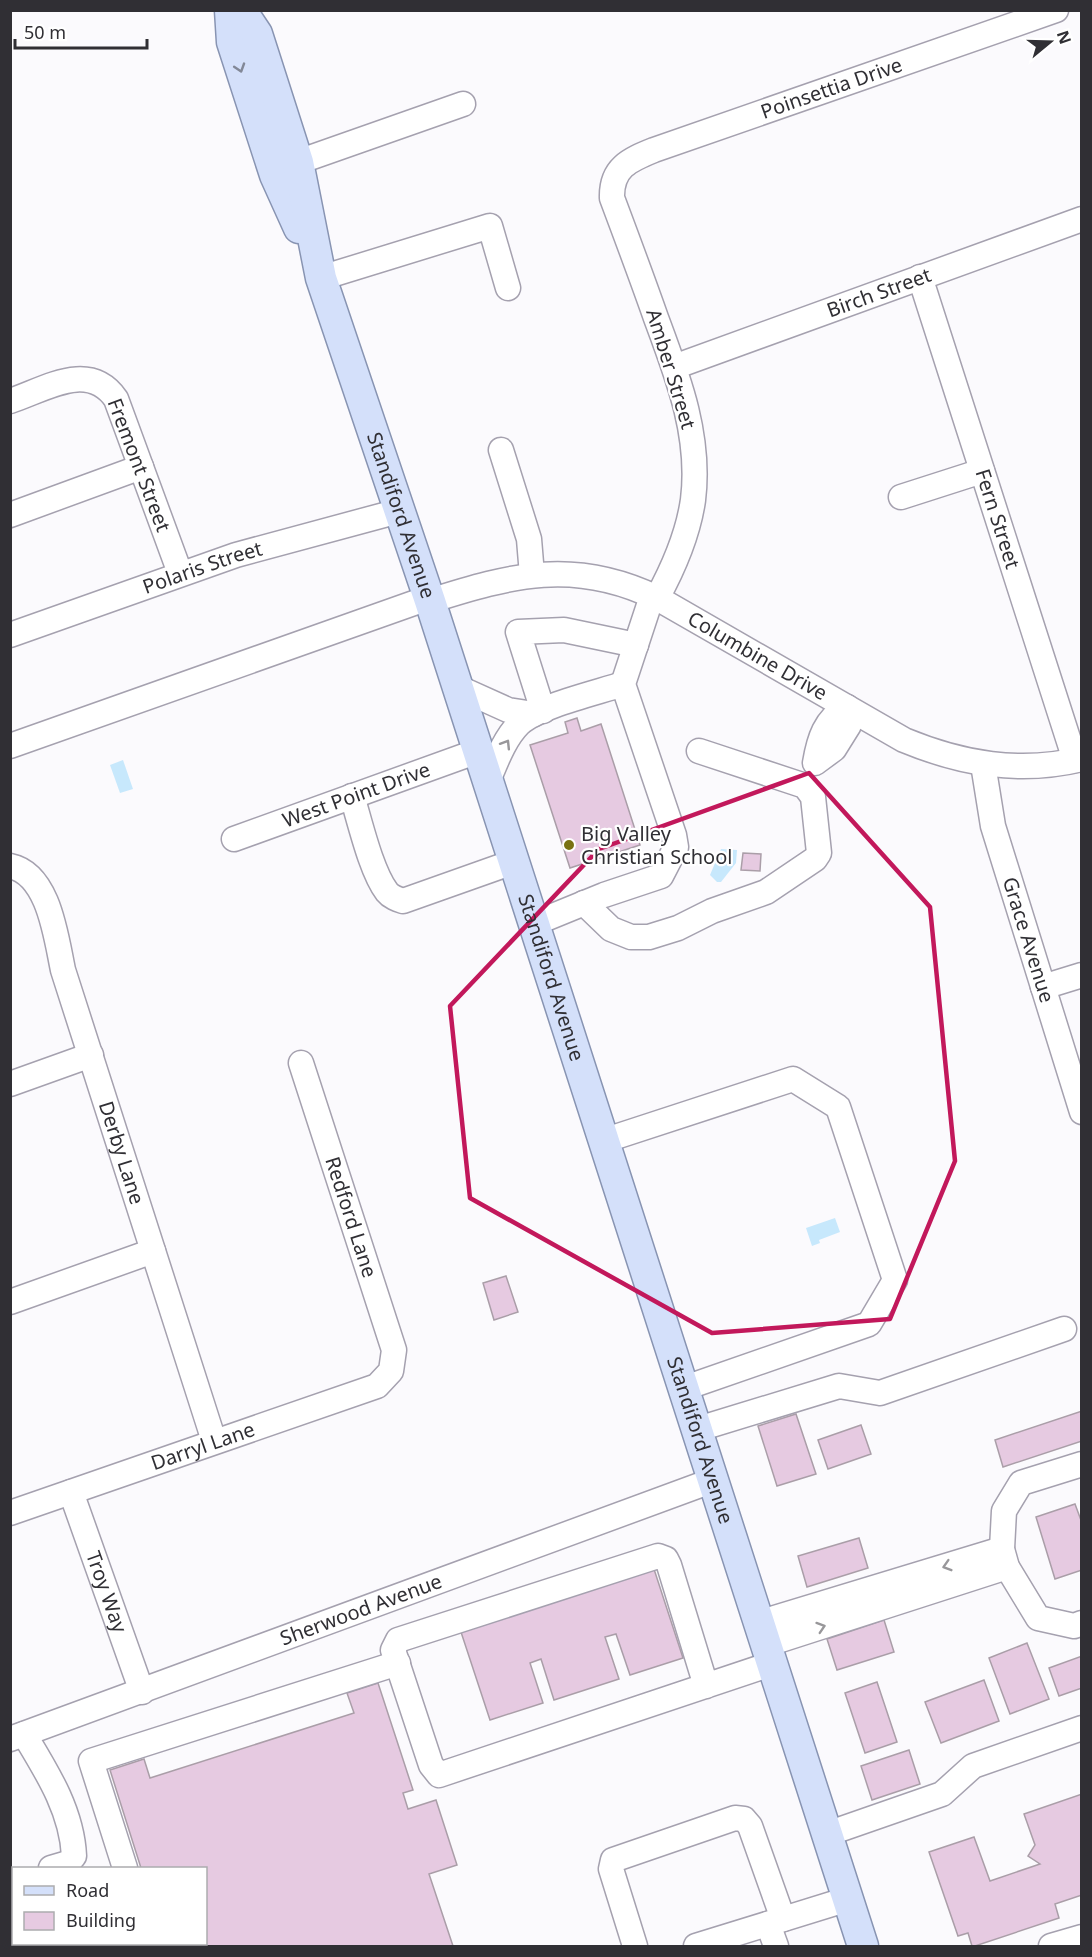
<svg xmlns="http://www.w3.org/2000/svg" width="1092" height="1957" font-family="'Noto Sans',sans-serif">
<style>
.water{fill:#c7e8fc}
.building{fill:#e6cae1;stroke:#aa9ea8;stroke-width:1.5}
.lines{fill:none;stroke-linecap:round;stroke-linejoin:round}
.minor-casing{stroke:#a5a1af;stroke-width:27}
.major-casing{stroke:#8894b2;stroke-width:33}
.minor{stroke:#fff;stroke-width:24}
.major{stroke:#d4e0fa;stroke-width:30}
.oneway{stroke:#828897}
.oneway2{stroke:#98979a}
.marked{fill:none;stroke:#c2185b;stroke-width:4.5;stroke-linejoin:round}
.poi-dot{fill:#797213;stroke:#fff;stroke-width:2}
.labels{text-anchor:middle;stroke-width:4.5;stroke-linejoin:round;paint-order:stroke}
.street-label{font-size:20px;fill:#302f34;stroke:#fff}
.poi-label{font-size:20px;fill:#302f34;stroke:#fff;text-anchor:start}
</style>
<rect width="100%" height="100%" fill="#fbfafd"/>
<g class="water">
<path d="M123 760 133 789 120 793 110 765Z"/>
<path d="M721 849 737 850 736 863 721 882H717L710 875Z"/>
<path d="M835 1218 840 1232 819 1240 820 1243 812 1246 806 1228Z"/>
</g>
<g class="building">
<path d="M577 718 581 731 601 724 640 845 570 868 530 745 568 733 565 722Z"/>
<path d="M743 853 761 854 760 871 741 870Z"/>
<path d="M506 1276 518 1312 494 1320 483 1283Z"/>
<path d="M1082 1411V1441L1003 1467 995 1440Z"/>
<path d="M796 1414 816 1474 777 1486 758 1426Z"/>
<path d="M861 1425 871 1454 828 1469 818 1440Z"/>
<path d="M1075 1504 1082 1523V1570L1055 1579 1036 1517Z"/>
<path d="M859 1538 868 1568 807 1587 798 1556Z"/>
<path d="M652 1563 683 1658 630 1675 616 1634 605 1637 619 1679 554 1700 541 1659 530 1663 543 1703 490 1720 459 1626Z"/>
<path d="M884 1620 894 1652 837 1670 827 1639Z"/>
<path d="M1027 1643 1049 1699 1010 1714 989 1658Z"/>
<path d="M1082 1656V1688L1059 1696 1049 1668Z"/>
<path d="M984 1680 999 1721 941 1743 925 1702Z"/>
<path d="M877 1682 897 1742 865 1753 845 1693Z"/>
<path d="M378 1683 413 1790 403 1793 408 1809 436 1800 457 1865 429 1874 453 1946H181L180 1944H206V1868H141L110 1770 144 1759 150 1778 354 1713 347 1693Z"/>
<path d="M909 1750 920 1784 872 1800 861 1766Z"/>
<path d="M1082 1794V1895L1055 1904 1059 1918 975 1946H972L968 1933 958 1936 929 1852 974 1837 990 1881 1040 1864 1028 1856 1035 1845 1024 1814Z"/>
</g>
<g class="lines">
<defs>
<g id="minor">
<path d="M298 162 463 104"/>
<path id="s1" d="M920 277 1075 760"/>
<path d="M321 278 490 226 508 288"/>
<path id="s2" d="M674 367 1082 219"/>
<path d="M10 401C46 389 89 360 116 399L180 573"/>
<path d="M501 450 529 539 532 575"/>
<path d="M901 497 982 471"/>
<path d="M10 515 141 467"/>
<path id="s3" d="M657 598C674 567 688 535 693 500 701 436 678 377 656 318 642 278 627 238 612 198 611 168 629 160 654 150L1056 10"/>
<path id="s4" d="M430 601C512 575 574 558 657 598L904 740C962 764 1020 774 1082 759"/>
<path id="s5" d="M10 635 236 555 399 511"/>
<path d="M457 687 508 710 534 714"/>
<path d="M847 707 849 725 834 749 815 763C819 739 825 719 847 707Z"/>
<path d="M543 711 518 632 564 630 636 645"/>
<path d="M10 746 428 598"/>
<path id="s6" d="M983 764 993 826 1082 1112"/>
<path d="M488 781C496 762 504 739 519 724 538 706 596 693 623 684"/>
<path d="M352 796C360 822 371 871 387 892 391 897 397 899 403 901L513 862"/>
<path id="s7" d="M234 839 478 751"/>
<path id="s8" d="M10 866C49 874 56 937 63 970L214 1441"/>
<path d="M584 903 611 929 631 937H649L678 928 712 911 766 892 815 859 819 853 813 797 805 786 699 751"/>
<path d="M533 924 604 895 661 876 676 847 674 835 623 684 652 596"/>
<path d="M1043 987 1082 975"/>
<path d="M10 1084 91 1055"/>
<path d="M603 1141 793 1079 838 1107 895 1280 869 1324 682 1389"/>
<path d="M10 1302 153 1251"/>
<path d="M695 1430 839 1386 880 1393 1064 1329"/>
<path d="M1082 1464 1021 1483 1004 1511 1002 1549 1007 1567 1038 1618 1074 1626 1082 1623"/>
<path id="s9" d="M71 1492 142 1692"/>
<path id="s10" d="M10 1513 377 1386 391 1371 394 1350 301 1063"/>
<path d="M758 1623 1002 1549"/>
<path d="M765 1645 1007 1567"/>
<path d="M706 1686 669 1565 666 1559 658 1556 398 1640 393 1650 431 1765 439 1775 771 1664"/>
<path d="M24 1734C47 1772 72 1811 74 1856L68 1863 51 1868"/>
<path id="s11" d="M10 1739 711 1481"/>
<path d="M827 1834 942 1794 973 1766 1082 1728"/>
<path d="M125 1868 91 1761 398 1663"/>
<path d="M10 1882 14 1881"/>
<path d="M768 1924 776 1946"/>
<path d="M150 1944 151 1946"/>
<path d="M635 1946 611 1869 613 1860 735 1818 744 1819 750 1826 783 1919"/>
<path d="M696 1946 848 1899"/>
<path d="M1051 1946 1082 1937"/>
</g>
<g id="major">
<path d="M230 10 232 42 275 175 299 228"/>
<path id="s12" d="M241 10 257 34 298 162 321 278 430 601 863 1946"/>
</g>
</defs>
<use href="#minor" class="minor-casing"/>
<use href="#major" class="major-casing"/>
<use href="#minor" class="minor"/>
<use href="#major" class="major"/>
</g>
<defs><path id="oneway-chevron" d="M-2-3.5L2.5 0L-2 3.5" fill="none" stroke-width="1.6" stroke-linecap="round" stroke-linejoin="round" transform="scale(1.5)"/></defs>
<use class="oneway" href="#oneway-chevron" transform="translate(240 68) rotate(72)"/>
<g class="oneway2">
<use href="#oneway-chevron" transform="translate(506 744) rotate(-58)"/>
<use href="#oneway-chevron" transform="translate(947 1566) rotate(163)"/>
<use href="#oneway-chevron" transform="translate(821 1627) rotate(-18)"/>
</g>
<path class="marked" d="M809 773 930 907 955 1161 890 1319 712 1333 470 1198 450 1006 599 849Z"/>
<circle class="poi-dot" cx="569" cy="845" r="6"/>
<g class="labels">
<g class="street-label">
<text dy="7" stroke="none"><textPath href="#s3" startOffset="678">Poinsettia Drive</textPath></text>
<text dy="7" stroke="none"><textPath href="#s2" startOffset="218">Birch Street</textPath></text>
<text transform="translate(671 369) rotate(73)" y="7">Amber Street</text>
<text transform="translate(139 465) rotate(69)" y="7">Fremont Street</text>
<text dy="7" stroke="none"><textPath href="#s12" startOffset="532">Standiford Avenue</textPath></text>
<text dy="7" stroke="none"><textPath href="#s1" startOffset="254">Fern Street</textPath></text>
<text dy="7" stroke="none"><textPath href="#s5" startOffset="204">Polaris Street</textPath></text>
<text dy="7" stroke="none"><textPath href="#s4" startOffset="350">Columbine Drive</textPath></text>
<text dy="7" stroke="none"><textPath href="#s7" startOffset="130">West Point Drive</textPath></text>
<text dy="7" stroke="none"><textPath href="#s6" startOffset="182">Grace Avenue</textPath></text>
<text dy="7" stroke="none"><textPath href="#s12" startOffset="1018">Standiford Avenue</textPath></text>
<text dy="7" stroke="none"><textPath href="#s8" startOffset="315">Derby Lane</textPath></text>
<text transform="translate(351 1217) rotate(72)" y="7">Redford Lane</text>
<text dy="7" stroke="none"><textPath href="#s12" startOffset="1504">Standiford Avenue</textPath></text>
<text dy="7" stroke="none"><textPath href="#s10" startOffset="204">Darryl Lane</textPath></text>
<text dy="7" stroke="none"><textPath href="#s9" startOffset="106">Troy Way</textPath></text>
<text dy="7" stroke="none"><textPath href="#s11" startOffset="374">Sherwood Avenue</textPath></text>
</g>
<g class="poi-label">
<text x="581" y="841">Big Valley<tspan x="581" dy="23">Christian School</tspan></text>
</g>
</g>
<rect width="1092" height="1957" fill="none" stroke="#302f34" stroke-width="24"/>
<rect x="12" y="1867" width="195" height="78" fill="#ffffff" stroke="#acacae" stroke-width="1.5"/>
<rect x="24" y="1886" width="30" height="9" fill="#d4e0fa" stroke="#acacae" stroke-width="1.5"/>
<text x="66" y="1897" font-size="18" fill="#302f34">Road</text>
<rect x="24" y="1912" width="30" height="18" fill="#e6cae1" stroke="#acacae" stroke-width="1.5"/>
<text x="66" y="1927" font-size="18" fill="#302f34">Building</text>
<g transform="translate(1050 42) rotate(71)" stroke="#ffffff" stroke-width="4.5" paint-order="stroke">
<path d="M0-4.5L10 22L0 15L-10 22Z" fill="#302f34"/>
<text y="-9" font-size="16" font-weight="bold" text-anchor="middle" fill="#302f34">N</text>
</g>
<path d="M15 39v9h132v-9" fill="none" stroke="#302f34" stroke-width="3"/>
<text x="24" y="39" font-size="18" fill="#302f34" stroke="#ffffff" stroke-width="4.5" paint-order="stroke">50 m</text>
</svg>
